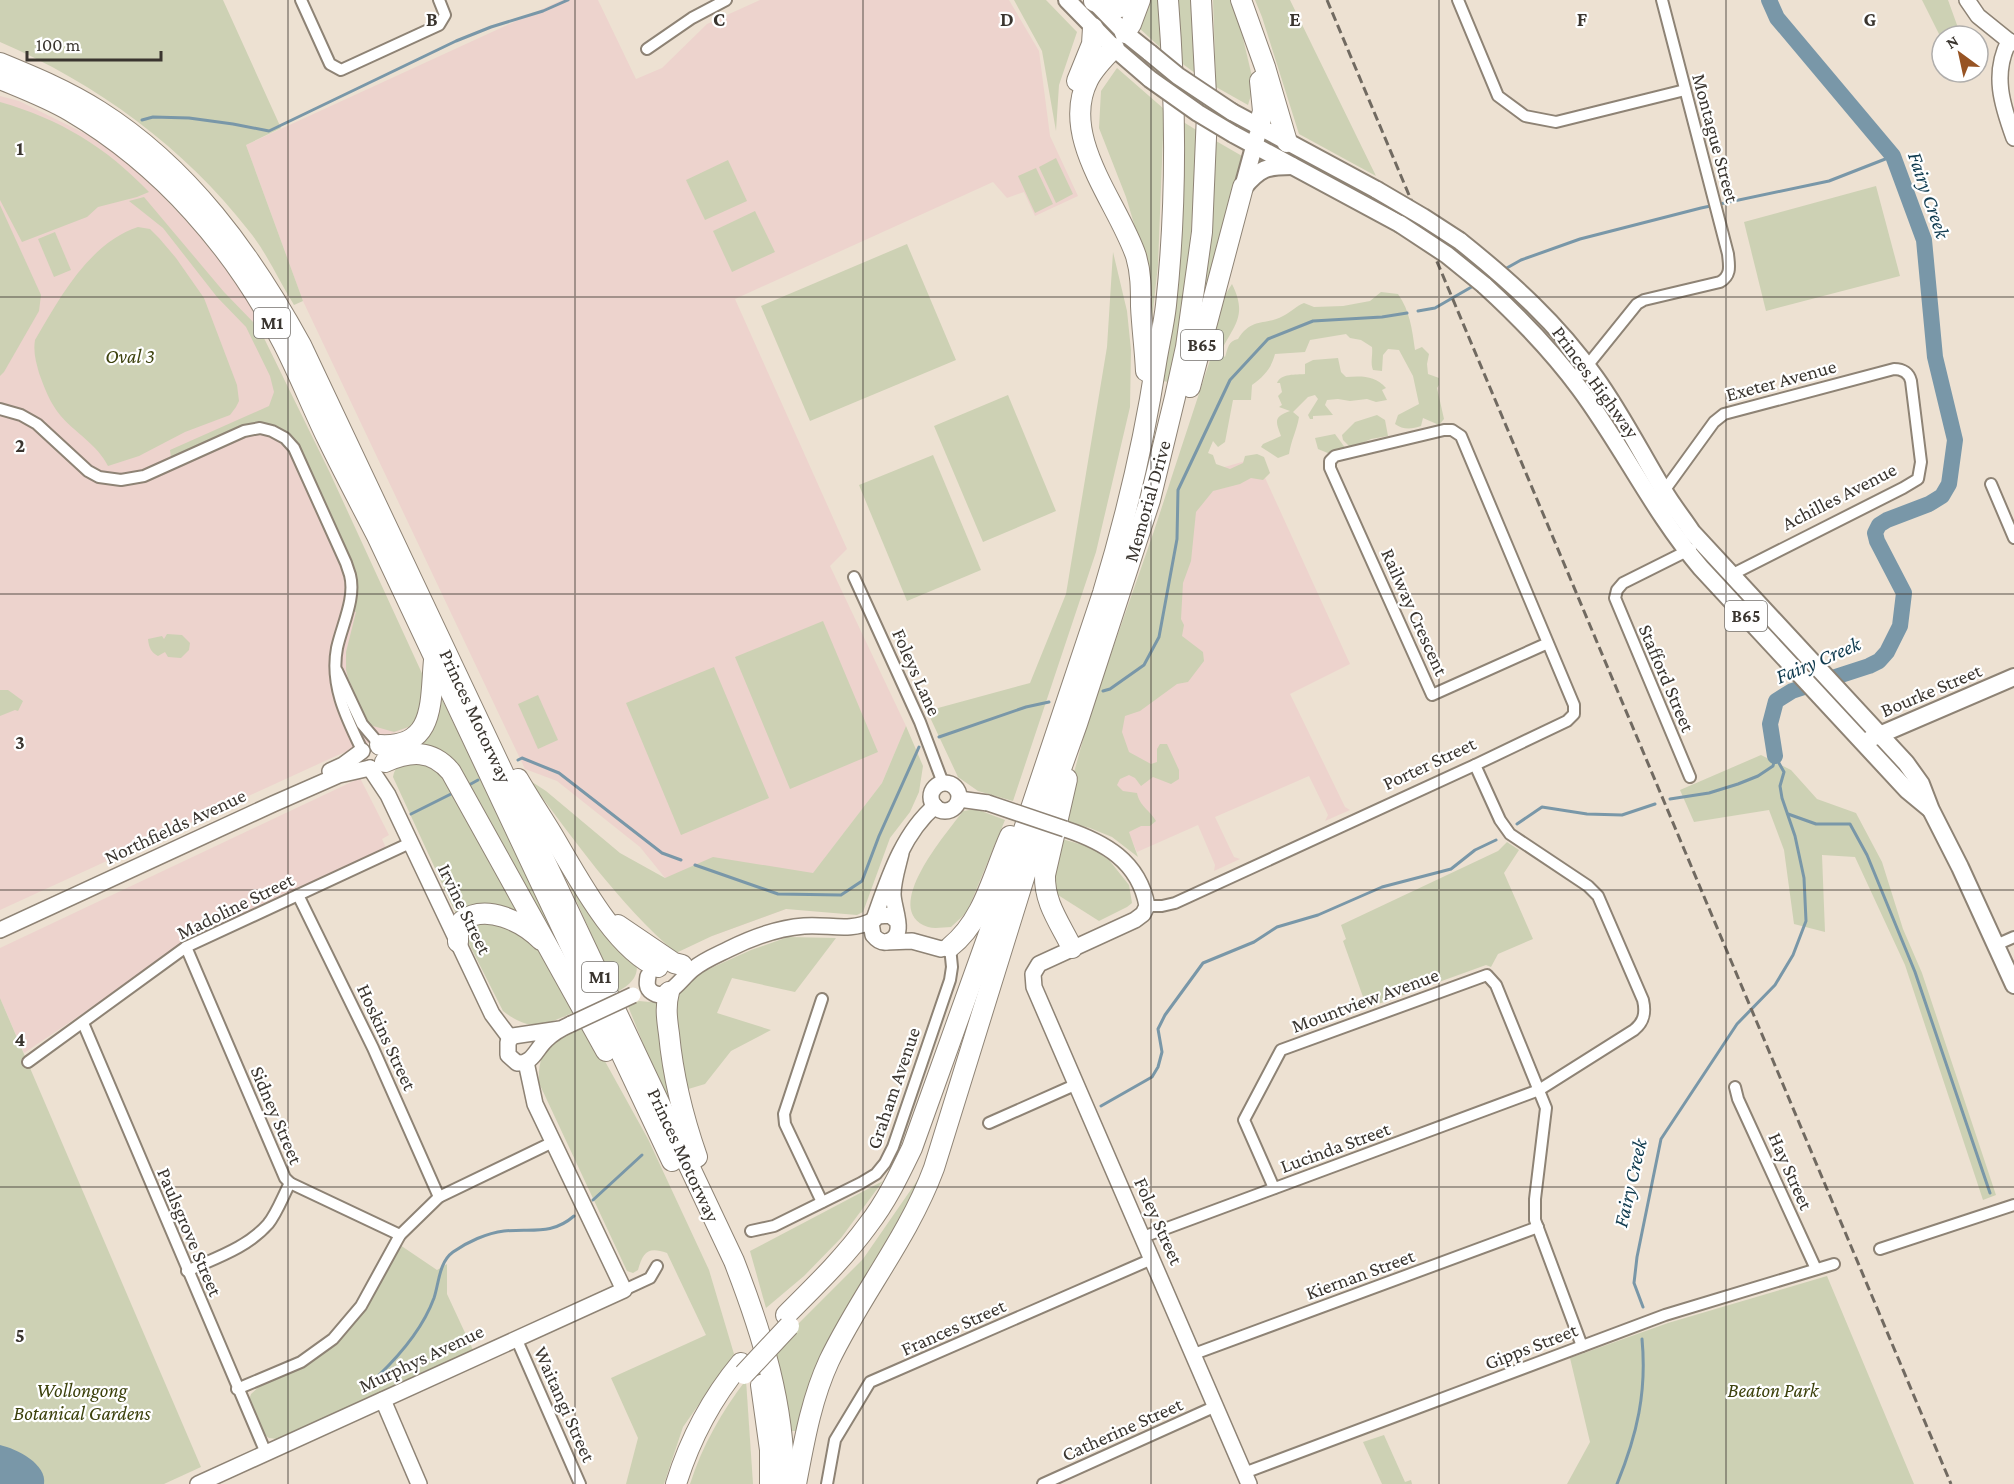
<svg xmlns="http://www.w3.org/2000/svg" width="2014" height="1484" font-family="'Crimson Pro',serif">
<style>
.education{fill:#edd3cd}
.green{fill:#cdd1b4}
.water{fill:#7997a8}
.lines{fill:none;stroke-linecap:round;stroke-linejoin:round}
.stream{stroke:#7997a8;stroke-width:3}
.river{stroke:#7997a8;stroke-width:16}
.street-casing{stroke:#8e8375;stroke-width:14}
.secondary-casing{stroke:#8e8375;stroke-width:18}
.primary-casing{stroke:#8e8375;stroke-width:20}
.highway-casing{stroke:#8e8375;stroke-width:22}
.street{stroke:#fff;stroke-width:10}
.secondary{stroke:#fff;stroke-width:15}
.primary{stroke:#fff;stroke-width:16}
.highway{stroke:#fff;stroke-width:20}
.rail{stroke:#716a61;stroke-width:3;stroke-dasharray:9 4.5;stroke-linecap:butt}
.secondary-bridge-casing{stroke:#8e8375;stroke-width:18;stroke-linecap:butt}
.primary-bridge-casing{stroke:#8e8375;stroke-width:20;stroke-linecap:butt}
.highway-bridge-casing{stroke:#8e8375;stroke-width:22;stroke-linecap:butt}
.secondary-bridge{stroke:#fff;stroke-width:15}
.primary-bridge{stroke:#fff;stroke-width:16}
.highway-bridge{stroke:#fff;stroke-width:20}
.grid{fill:none;stroke:#3a352f;stroke-width:1.5;stroke-opacity:0.55}
.labels{text-anchor:middle;stroke-width:4.5;stroke-linejoin:round;paint-order:stroke}
.shield{fill:#fff;stroke:#75726d;stroke-width:1.5}
.shield-label{font-size:18px;font-weight:bold;fill:#3a352f}
.street-label{font-size:20px;fill:#3a352f;stroke:#fff}
.park-label{font-size:20px;font-style:italic;fill:#3c410c;stroke:#fff}
.water-label{font-size:21px;font-style:italic;fill:#103b4f;stroke:#fff}
.grid-label{font-size:20px;text-anchor:middle;font-weight:bold;fill:#3a352f;stroke:#fff;stroke-width:4.5;stroke-linejoin:round;paint-order:stroke}
</style>
<rect width="100%" height="100%" fill="#ede1d2"/>
<g class="education">
<path d="M562 0H598L636 79 662 68 707 24 760 0H1009L1039 51 1050 136 1078 196 1035 216 1024 192 1007 198 993 182 735 299 847 549 830 566 906 726 882 783 786 909 712 936 640 847 557 781 525 769 303 301 246 145Z"/>
<path d="M0 96 19 101 88 135 117 154 144 177 194 229 248 296 259 328 330 473 417 724 338 755 0 910Z"/>
<path d="M1256 458 1350 664 1290 694 1345 807 1350 810 1325 821 1328 815 1309 776 1215 817 1234 857 1240 859 1214 871 1215 865 1198 825 1137 852 1112 795 1099 735 1193 476Z"/>
<path d="M360 778 389 835 382 839 386 848 183 946 24 1053 0 998V948Z"/>
</g>
<g class="green">
<path d="M0 0H223L281 128 246 145 303 301 294 305C279 281 267 253 249 231 185 148 96 83 0 42Z"/>
<path d="M1014 0H1046L1077 32 1059 85 1056 131 1042 51Z"/>
<path d="M1144 0H1158L1162 49 1138 27Z"/>
<path d="M1175 0H1192L1199 76 1180 62Z"/>
<path d="M1213 0H1234L1254 85 1248 105 1216 87Z"/>
<path d="M1255 0H1290L1376 176 1299 134 1262 17Z"/>
<path d="M1922 0H1948L1961 36H1942V40Z"/>
<path d="M1117 68 1164 109 1158 265 1152 320 1150 288 1144 257 1126 197 1099 128 1101 91Z"/>
<path d="M0 102C60 119 106 147 149 192L137 197 98 207 87 217 22 242 0 200Z"/>
<path d="M1180 120 1198 131 1187 289 1172 383 1159 380Z"/>
<path d="M1216 141 1242 156 1194 364Z"/>
<path d="M1056 158 1073 194 1056 203 1039 167Z"/>
<path d="M728 160 747 201 705 220 686 180Z"/>
<path d="M1036 168 1053 204 1035 213 1018 176Z"/>
<path d="M1876 186 1900 276 1766 311 1744 222Z"/>
<path d="M144 197 224 292 259 328 330 473 431 693 436 687 562 948 554 949 460 777 420 745 417 724 394 732 373 726 368 722 348 678 346 670V652L356 612 352 611 357 591 356 573 296 444 254 424 246 425 171 458 170 450 269 406 274 392 270 376 246 327 217 297 163 228 129 201Z"/>
<path d="M0 205 41 295 39 311 4 372 0 376Z"/>
<path d="M755 211 775 252 732 272 713 231Z"/>
<path d="M138 227 150 229 159 238 176 258 204 298 237 385 239 401 236 407 230 415 185 432 139 456 108 466C97 444 75 433 60 415 50 403 44 387 39 373 36 362 33 352 35 340 59 299 89 243 138 227Z"/>
<path d="M55 232 71 270 54 277 38 239Z"/>
<path d="M907 244 956 360 810 421 761 306Z"/>
<path d="M1113 252 1127 311 1131 350 1130 407 1096 552 1013 801 978 791 958 777 927 711 1030 683 1066 594 1107 347Z"/>
<path d="M1232 284C1248 316 1234 325 1220 353L1225 357C1228 348 1228 341 1238 339 1252 317 1265 326 1283 316 1291 312 1296 306 1304 303L1314 307 1343 306 1370 301 1381 292 1398 294C1410 311 1412 329 1415 350L1422 347 1429 354 1427 364 1428 374 1439 378V385L1437 388 1444 419 1439 425 1423 418 1421 426C1412 429 1403 430 1395 424L1398 415 1419 404 1413 376 1399 350 1388 349 1383 355 1382 371 1373 370C1370 362 1373 356 1372 347L1361 340 1350 338 1346 334 1310 340 1305 352 1275 354C1271 369 1264 376 1252 385L1251 400H1233L1225 442 1218 447 1213 441 1208 453 1213 455 1216 464 1230 469 1243 463 1245 456 1257 454 1264 457 1270 473 1263 480 1251 478 1240 484 1213 491 1196 512 1191 561 1183 583 1181 619 1184 625 1182 636 1203 652 1204 661 1188 682 1177 684 1140 711 1125 716 1122 732 1129 752 1151 764 1157 762V749L1160 744H1167L1179 770V779L1171 784 1153 777 1141 786 1135 778 1129 775 1120 779 1117 785 1123 791 1137 793C1140 807 1149 809 1156 821L1150 826H1141L1129 832 1138 857 1112 837 1090 828 1061 820 1090 714 1154 531 1211 357V350L1225 295Z"/>
<path d="M1338 358 1341 372 1346 377C1361 376 1375 375 1386 388L1382 390 1387 400 1376 402 1367 399 1350 401 1338 399 1327 400 1325 405 1333 415 1313 416V419H1310L1308 415 1318 399 1315 395 1308 397 1293 412 1299 417C1297 430 1291 440 1289 454L1278 458 1261 447 1263 444 1281 436C1275 420 1274 417 1290 411L1279 407 1282 405 1278 396 1282 392 1280 383H1277C1281 373 1296 375 1305 374V364L1313 360Z"/>
<path d="M1008 395 1056 511 983 542 934 426Z"/>
<path d="M1377 415 1385 420 1388 436 1371 439 1351 448 1343 440 1342 435 1355 422Z"/>
<path d="M1335 434 1346 449 1335 456 1318 449 1315 438Z"/>
<path d="M933 455 981 570 907 601 859 485Z"/>
<path d="M823 621 878 752 790 789 735 657Z"/>
<path d="M167 634 182 635 190 643 189 650 181 658 168 657 165 652 158 656C151 652 149 648 148 639L162 636 164 639Z"/>
<path d="M714 667 769 798 681 835 626 703Z"/>
<path d="M0 690H8L23 701 18 711 15 710 0 716Z"/>
<path d="M538 695 558 740 538 749 518 704Z"/>
<path d="M906 726 923 766 919 792 910 812 890 838 863 912 857 915 786 909 712 936 676 953C618 903 575 841 529 780L546 791 620 853 665 878 713 857 813 873 882 783Z"/>
<path d="M1761 755 1791 770 1817 799 1856 813 1882 862 1903 929 1922 973 1996 1195 1983 1200 1905 965 1855 857 1822 855 1825 932 1794 924 1784 850 1769 810 1694 822 1680 790Z"/>
<path d="M414 760 439 768 526 918 456 914 393 777C395 765 403 763 414 760Z"/>
<path d="M976 809 1005 820 967 912 951 927C944 927 935 929 928 927 879 910 947 833 963 811Z"/>
<path d="M1055 837 1090 847 1109 860 1129 885 1132 903 1127 907 1099 921 1058 895 1050 869Z"/>
<path d="M1507 842 1519 850 1504 873 1533 939 1498 954 1491 967 1486 965 1367 1008 1343 941 1346 939 1341 925 1498 851Z"/>
<path d="M560 864 636 963C640 977 628 986 617 992Z"/>
<path d="M486 918 536 943 577 1011C545 1024 533 1034 503 1011L463 932Z"/>
<path d="M788 937 836 938 795 992 732 978 717 1013 771 1030 731 1051 705 1084 685 1090 675 1045V996L689 978 751 950Z"/>
<path d="M0 998 201 1467 164 1484H0Z"/>
<path d="M639 1001 661 1003 671 1095 665 1098 628 1006Z"/>
<path d="M586 1027 648 1139 709 1270 734 1354 683 1427 664 1484H626L638 1438 611 1378 706 1335 667 1253C648 1246 643 1252 638 1270L633 1273 627 1271 539 1083C537 1045 555 1040 586 1027Z"/>
<path d="M919 1178 922 1180 799 1431H789L773 1349 863 1259Z"/>
<path d="M883 1181 841 1238 804 1276 766 1308 750 1251Z"/>
<path d="M400 1245 437 1270 447 1264V1294L473 1350 277 1439 269 1438 262 1433 249 1400 251 1394 260 1386 316 1359 348 1332 369 1304Z"/>
<path d="M1827 1276 1914 1484H1567L1590 1442 1570 1358 1668 1323Z"/>
<path d="M746 1380 753 1484H690C702 1446 722 1411 746 1380Z"/>
<path d="M1384 1435 1405 1482 1411 1480 1412 1484H1382L1363 1442Z"/>
</g>
<path class="water" d="M0 1445C17 1449 47 1464 44 1484H0Z"/>
<g class="lines">
<g class="stream">
<path d="M142 120 153 117 189 118 233 124 269 131 456 41 491 27 543 11 568 0"/>
<path d="M1505 269 1521 260 1580 239 1701 208 1829 181 1893 156"/>
<path d="M1418 311 1435 308 1475 285"/>
<path d="M1103 691 1110 689 1144 665 1159 637 1177 539 1178 490 1230 380 1268 339 1313 321 1382 317 1407 313"/>
<path d="M939 737 1026 707 1049 702"/>
<path d="M518 760 522 758 559 773 662 853 681 860"/>
<path d="M469 785 478 780"/>
<path d="M1670 799 1709 793 1738 784 1758 776 1773 766 1775 758"/>
<path d="M411 814 453 793"/>
<path d="M1788 814 1816 824H1850L1867 855 1915 972 1990 1193"/>
<path d="M1517 824 1542 807 1587 814 1622 815 1655 804"/>
<path d="M695 865 778 894 841 895 862 881 879 836 919 747"/>
<path d="M1101 1106 1152 1077 1158 1067 1162 1052 1158 1029 1165 1015 1203 963 1254 942 1277 927 1318 915 1382 887 1451 869 1475 850 1496 840"/>
<path d="M593 1200 642 1155"/>
<path d="M1643 1307 1634 1283 1637 1257 1661 1139 1737 1024 1775 985 1793 955 1806 921 1804 878 1795 836 1782 798 1780 786 1784 772 1775 756"/>
<path d="M378 1376C401 1354 423 1328 434 1298 439 1283 439 1262 453 1252 467 1242 487 1233 504 1231 531 1228 551 1236 574 1216"/>
<path d="M1617 1484C1637 1435 1647 1392 1642 1339"/>
</g>
<path class="river" d="M1769 0 1777 18 1893 156 1924 240 1935 357 1955 440 1949 484 1942 496 1929 504 1887 520 1879 525 1875 533 1877 541 1904 593 1900 626 1887 652 1879 661 1869 666 1792 691 1776 701 1770 724 1775 756"/>
<defs>
<g id="street">
<path d="M301 0 330 64 341 70 439 25 445 15 439 0"/>
<path d="M1458 0 1498 96 1525 116 1556 122 1685 90"/>
<path d="M647 49 692 18 726 0"/>
<path d="M1572 379 1587 366 1637 304 1644 300 1720 282C1732 275 1729 265 1728 254L1662 0"/>
<path d="M0 409 21 415 37 424 88 471 99 477 121 480 144 476 244 431 260 428 272 431 285 438 294 448 346 563 350 575C356 598 342 625 337 648 330 685 346 717 362 750"/>
<path d="M1991 484 2014 538"/>
<path d="M1664 491 1714 422 1724 414 1894 369C1903 369 1909 373 1911 381L1921 462 1918 479 1903 488 1731 575"/>
<path d="M854 577 920 722 943 783"/>
<path d="M337 671 362 724 379 744"/>
<path d="M1690 777 1615 598 1617 590 1623 583 1691 549"/>
<path d="M298 895 373 1048 439 1197"/>
<path d="M1147 906H1162L1175 903 1475 765 1567 721 1574 714V705L1461 436 1452 430H1444L1335 456 1330 461V468L1432 695 1548 643"/>
<path d="M1996 945 2014 937"/>
<path d="M186 947 285 1178 290 1183 400 1235"/>
<path d="M822 999 784 1114 785 1124 822 1202"/>
<path d="M83 1023 266 1453"/>
<path d="M28 1062 186 947 410 843"/>
<path d="M1735 1087 1738 1099 1816 1269"/>
<path d="M989 1123 1077 1084"/>
<path d="M1274 1188 1244 1120 1281 1050 1487 975 1496 985 1546 1108 1535 1199V1220L1582 1346"/>
<path d="M751 1231 774 1226 861 1183 876 1174 885 1163 893 1147 950 980 952 967 950 947"/>
<path d="M1143 1237 1539 1090 1634 1030C1644 1022 1646 1013 1643 1000L1598 896 1588 886 1510 834 1500 820 1475 765"/>
<path d="M1880 1249 2014 1205"/>
<path d="M187 1271C215 1258 247 1248 268 1224 277 1213 283 1196 290 1183"/>
<path d="M624 1290 650 1278 657 1266"/>
<path d="M516 1338 580 1484"/>
<path d="M1194 1354 1538 1227"/>
<path d="M237 1389 301 1362 333 1339 361 1306 400 1235 439 1197 553 1142"/>
<path d="M1244 1473 1665 1315 1834 1264"/>
<path d="M827 1484 835 1440 870 1382 1152 1259"/>
<path d="M1043 1484 1216 1406"/>
</g>
<g id="secondary">
<path d="M1967 0 1978 16 2009 41 2014 43"/>
<path d="M2009 41C1992 74 2002 105 2014 138"/>
<path d="M370 768 388 795 492 1014 510 1038"/>
<path d="M330 771 343 765 362 751"/>
<circle cx="945" cy="797" r="14"/>
<path d="M959 799 988 803"/>
<path d="M1065 829C1104 842 1139 861 1147 906L1143 914 1135 920 1039 964 1033 974 1034 987 1249 1484"/>
<path d="M874 919C888 880 902 834 935 806"/>
<path d="M897 921 890 915 878 916 871 923 873 935C877 940 882 944 889 941 907 935 893 908 893 894 893 881 898 866 901 853"/>
<path d="M0 930 273 804 339 775 370 768"/>
<path d="M886 942 912 941 941 949 950 947"/>
<path d="M648 976C647 982 646 988 652 992 667 1003 682 977 693 969 704 960 717 955 729 949 753 937 777 928 804 926 828 924 850 932 872 921"/>
<path d="M560 1029 513 1036 508 1042V1055L517 1063C533 1064 536 1049 546 1040 553 1033 562 1028 571 1024"/>
<path d="M383 1400 419 1484"/>
<path d="M198 1484 624 1290 535 1104 526 1062"/>
</g>
<g id="primary">
<path d="M1067 0 1114 48 1150 79"/>
<path d="M1094 1 1125 33 1150 53"/>
<path d="M1232 112 1377 190"/>
<path d="M1233 134 1400 224"/>
<path d="M1243 187 1257 136"/>
<path d="M1244 187C1260 168 1267 166 1292 166"/>
<path d="M1460 241C1510 281 1558 324 1595 377 1621 413 1641 453 1664 491 1672 505 1683 518 1692 532L1906 763 1921 784 1931 810 1960 867 2014 985"/>
<path d="M1484 285C1519 317 1552 351 1580 389 1623 447 1654 513 1701 568L1907 790 1930 809"/>
<path d="M1870 739 2014 677"/>
</g>
<g id="highway">
<path d="M1241 0 1265 67 1287 142"/>
<path d="M1094 1C1109 7 1121 12 1135 0"/>
<path d="M1125 33 1131 24 1140 0"/>
<path d="M1114 48C1104 58 1094 68 1088 80 1059 137 1118 203 1136 256 1141 273 1141 289 1141 306 1142 328 1145 349 1146 371"/>
<path d="M0 63C34 77 68 91 99 111 188 167 251 254 301 345L734 1261C762 1333 785 1406 784 1484"/>
<path d="M0 79C24 89 48 98 70 111 162 165 235 249 283 343 299 374 312 407 327 438 343 471 360 503 377 536L672 1161"/>
<path d="M1077 81 1092 44 1093 28"/>
<path d="M1259 126 1263 111 1260 81"/>
<path d="M1190 387 1243 187"/>
<path d="M380 745C436 748 430 701 434 660"/>
<path d="M385 762C410 751 432 749 451 772L606 1051"/>
<path d="M518 779C529 798 541 816 552 834 576 874 615 950 658 967"/>
<path d="M1067 779 1045 875C1044 903 1060 923 1072 948"/>
<path d="M618 925 674 963 682 965"/>
<path d="M458 942V930L462 921C486 903 523 922 541 940"/>
<path d="M950 947C984 920 993 874 1010 836"/>
<path d="M669 992C665 1006 667 1020 669 1034 673 1076 683 1117 697 1157"/>
<path d="M786 1315C815 1286 844 1258 868 1225 886 1202 899 1175 912 1148L993 922 1103 593C1126 517 1144 442 1156 363 1159 344 1164 324 1166 305 1177 203 1176 101 1168 0"/>
<path d="M761 1385 770 1450V1484"/>
<path d="M676 1484C690 1439 711 1399 741 1363"/>
<path d="M796 1484C804 1442 811 1400 829 1361 861 1294 908 1238 934 1168L1037 836 1077 724 1150 500 1175 397 1186 347 1202 232 1207 114 1201 0"/>
</g>
</defs>
<use href="#street" class="street-casing"/>
<use href="#secondary" class="secondary-casing"/>
<use href="#primary" class="primary-casing"/>
<use href="#highway" class="highway-casing"/>
<use href="#street" class="street"/>
<use href="#secondary" class="secondary"/>
<use href="#primary" class="primary"/>
<use href="#highway" class="highway"/>
<path class="rail" d="M1327 0 1951 1484"/>
<defs>
<g id="secondary-bridge">
<path d="M988 803 1065 829"/>
<path d="M571 1024 633 995"/>
</g>
<g id="primary-bridge">
<path d="M1150 53 1178 76 1232 112"/>
<path d="M1150 79 1198 113 1233 134"/>
<path d="M1377 190 1423 217 1460 241"/>
<path d="M1400 224 1447 255 1484 285"/>
</g>
<path id="highway-bridge" d="M744 1374 789 1326"/>
</defs>
<use href="#secondary-bridge" class="secondary-bridge-casing"/>
<use href="#primary-bridge" class="primary-bridge-casing"/>
<use href="#highway-bridge" class="highway-bridge-casing"/>
<use href="#secondary-bridge" class="secondary-bridge"/>
<use href="#primary-bridge" class="primary-bridge"/>
<use href="#highway-bridge" class="highway-bridge"/>
</g>
<path class="grid" d="M288 0V1484M575 0V1484M863 0V1484M1151 0V1484M1439 0V1484M1726 0V1484M0 297H2014M0 594H2014M0 890H2014M0 1187H2014"/>
<g class="labels">
<g class="shield">
<rect x="254" y="308" width="36" height="30" rx="4.5"/>
<rect x="1181" y="330" width="42" height="30" rx="4.5"/>
<rect x="1725" y="601" width="42" height="30" rx="4.5"/>
<rect x="582" y="962" width="36" height="30" rx="4.5"/>
</g>
<g class="shield-label">
<text x="272" y="329">M1</text>
<text x="1202" y="351">B65</text>
<text x="1746" y="622">B65</text>
<text x="600" y="983">M1</text>
</g>
<g class="street-label">
<text transform="translate(1716 138) rotate(75)" y="7">Montague Street</text>
<text transform="translate(1781 380) rotate(-15)" y="7">Exeter Avenue</text>
<text transform="translate(1596 382) rotate(54)" y="7">Princes Highway</text>
<text transform="translate(1839 496) rotate(-27)" y="7">Achilles Avenue</text>
<text transform="translate(1147 501) rotate(-74)" y="7">Memorial Drive</text>
<text transform="translate(1415 612) rotate(66)" y="7">Railway Crescent</text>
<text transform="translate(917 672) rotate(66)" y="7">Foleys Lane</text>
<text transform="translate(1667 678) rotate(67)" y="7">Stafford Street</text>
<text transform="translate(1931 690) rotate(-23)" y="7">Bourke Street</text>
<text transform="translate(476 716) rotate(65)" y="7">Princes Motorway</text>
<text transform="translate(1429 763) rotate(-25)" y="7">Porter Street</text>
<text transform="translate(175 826) rotate(-25)" y="7">Northfields Avenue</text>
<text transform="translate(235 906) rotate(-26)" y="7">Madoline Street</text>
<text transform="translate(465 909) rotate(64)" y="7">Irvine Street</text>
<text transform="translate(1365 1000) rotate(-20)" y="7">Mountview Avenue</text>
<text transform="translate(387 1037) rotate(65)" y="7">Hoskins Street</text>
<text transform="translate(893 1088) rotate(-71)" y="7">Graham Avenue</text>
<text transform="translate(277 1115) rotate(67)" y="7">Sidney Street</text>
<text transform="translate(1335 1147) rotate(-20)" y="7">Lucinda Street</text>
<text transform="translate(684 1155) rotate(65)" y="7">Princes Motorway</text>
<text transform="translate(1791 1171) rotate(66)" y="7">Hay Street</text>
<text transform="translate(1159 1221) rotate(66)" y="7">Foley Street</text>
<text transform="translate(190 1232) rotate(67)" y="7">Paulsgrove Street</text>
<text transform="translate(1360 1274) rotate(-20)" y="7">Kiernan Street</text>
<text transform="translate(953 1327) rotate(-24)" y="7">Frances Street</text>
<text transform="translate(1531 1346) rotate(-21)" y="7">Gipps Street</text>
<text transform="translate(421 1358) rotate(-25)" y="7">Murphys Avenue</text>
<text transform="translate(565 1404) rotate(66)" y="7">Waitangi Street</text>
<text transform="translate(1122 1429) rotate(-24)" y="7">Catherine Street</text>
</g>
<g class="park-label">
<text x="130" y="363">Oval 3</text>
<text x="82" y="1397">Wollongong<tspan x="82" dy="23">Botanical Gardens</tspan></text>
<text x="1773" y="1397">Beaton Park</text>
</g>
<g class="water-label">
<text transform="translate(1929 195) rotate(71)" y="7">Fairy Creek</text>
<text transform="translate(1818 660) rotate(-23)" y="7">Fairy Creek</text>
<text transform="translate(1630 1183) rotate(-77)" y="7">Fairy Creek</text>
</g>
</g>
<g class="grid-label">
<text x="432" y="26">B</text>
<text x="719" y="26">C</text>
<text x="1007" y="26">D</text>
<text x="1295" y="26">E</text>
<text x="1582" y="26">F</text>
<text x="1870" y="26">G</text>
<text x="20" y="155">1</text>
<text x="20" y="452">2</text>
<text x="20" y="749">3</text>
<text x="20" y="1046">4</text>
<text x="20" y="1342">5</text>
</g>
<g transform="translate(1960 54) rotate(327)"><circle r="28" fill="#ffffff" stroke="#b0aeac" stroke-width="1.5"/>
<path d="M0-4.5L10 22L0 15L-10 22Z" fill="#975424"/>
<text y="-9" font-size="16" font-weight="bold" text-anchor="middle" fill="#3a352f">N</text>
</g>
<path d="M27 51v9h134v-9" fill="none" stroke="#3a352f" stroke-width="3"/>
<text x="36" y="51" font-size="18" fill="#3a352f" stroke="#ffffff" stroke-width="4.5" paint-order="stroke">100 m</text>
</svg>
